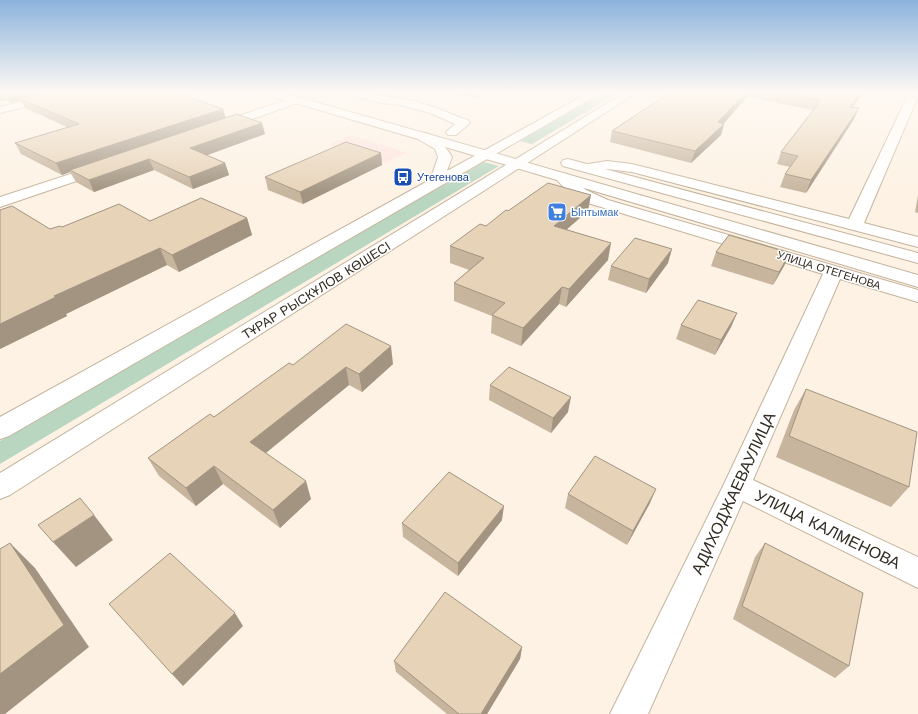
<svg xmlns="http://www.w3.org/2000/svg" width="918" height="714" font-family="'Work Sans',sans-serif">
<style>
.commercial{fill:#fee3de}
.green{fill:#b9d6c1}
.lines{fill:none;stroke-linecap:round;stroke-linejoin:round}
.minor-casing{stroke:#c4b39b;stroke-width:2}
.tertiary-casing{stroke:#c4b39b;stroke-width:2}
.secondary-casing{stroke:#c4b39b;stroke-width:2}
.primary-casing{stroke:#c4b39b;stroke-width:2}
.minor{fill:#fff;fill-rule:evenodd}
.tertiary{fill:#fff;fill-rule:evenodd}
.secondary{fill:#fff;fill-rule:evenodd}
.primary{fill:#fff;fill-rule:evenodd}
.wall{fill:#c7b59e}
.shaded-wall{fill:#a29481}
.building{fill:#e7d3b8;stroke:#a29481}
.labels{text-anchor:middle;stroke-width:3;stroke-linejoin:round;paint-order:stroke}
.far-transit-label{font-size:11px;fill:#164399;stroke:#fff;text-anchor:start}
.far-shop-label{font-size:11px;fill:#366cbe;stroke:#fff;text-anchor:start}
.far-street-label{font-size:11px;fill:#322b22;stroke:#fff}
.street-label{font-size:13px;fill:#322b22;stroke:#fff}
.near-street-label{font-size:16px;fill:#322b22;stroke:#fff}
</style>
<rect width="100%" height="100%" fill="#fdf2e4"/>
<path class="commercial" d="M352 135 407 153 385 163 329 145Z"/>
<g class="green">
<path d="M603 93H618L532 144 520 141Z"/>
<path d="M484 162 499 166 0 464V441Z"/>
</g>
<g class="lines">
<defs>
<g id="minor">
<path d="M57 93H74L73 95 0 113V107Z"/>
<path d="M313 93H326L317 98 313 97 312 95Z"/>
<path d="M349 93C377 93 410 99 437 108 447 112 457 117 468 120L470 123 456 135H448L446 132 455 124 430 113 401 105 382 103 350 95Z"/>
<path d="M909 93H918V96L864 223 918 237V247L632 172 607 169 587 172 582 171 580 168 582 165 607 161 632 164 849 219Z"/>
<path d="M296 97 301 100 300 102 222 130H214L212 127 214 124Z"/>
<path d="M101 164 106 165 108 168 106 171 0 207V197Z"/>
<path d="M562 173 567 174 586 190 608 200 918 290V302L840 279 753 480 918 557V588L743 501 648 714H610L724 484 823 274 591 204C576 198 564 190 555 177L557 174Z"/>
</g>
<g id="tertiary">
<path d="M568 159 918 253V263L563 166 561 163 563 160Z"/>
<path d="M518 160 918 275V287L513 167 511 164 513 161Z"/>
</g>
<path id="secondary" d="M267 93H283L523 161 525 164 523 167H513L268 95Z"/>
<g id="primary">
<path d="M588 93H601L9 436 0 439V417L426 182 433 172 438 157 435 149 418 139 416 136 418 133C432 130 446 146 452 157L447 171Z"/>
<path d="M624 93H636L10 495 0 499V473Z"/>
</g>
</defs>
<use href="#minor" class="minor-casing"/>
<use href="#tertiary" class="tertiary-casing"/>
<use href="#secondary" class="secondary-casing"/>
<use href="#primary" class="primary-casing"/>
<use href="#minor" class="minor"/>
<use href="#tertiary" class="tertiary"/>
<use href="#secondary" class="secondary"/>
<use href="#primary" class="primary"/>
</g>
<g class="wall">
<path d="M0 93H178L223 109 225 118 265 134 207 155 225 163 229 175 193 189 154 170 94 192 76 182 70 172 62 175 21 154 15 143 67 127 25 108 21 100 12 103 5 100 0 101Z"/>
<path d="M454 93H479L478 99Z"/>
<path d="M669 93H863L853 107 854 119 806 193 780 187 785 174 790 167 777 164 781 152 813 110 747 97 723 124H724L721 135 691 163 610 142 612 131Z"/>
<path d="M381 153 382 165 303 204 268 190 265 177Z"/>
<path d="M918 195V213L915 212Z"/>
<path d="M508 211H588L567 229 608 260 566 307 559 304 521 346 491 333 492 316 454 301V283L469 270 450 263V246L486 226Z"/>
<path d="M247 218 252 235 179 272 167 265 66 314 67 316 0 349 50 229 62 227 150 221Z"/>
<path d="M716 252 790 253 784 266 773 285 711 266Z"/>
<path d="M668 263 646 293 608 280 611 266Z"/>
<path d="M737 313 731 327 715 355 676 339 681 325Z"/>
<path d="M393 364 362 392 349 385 266 453 311 499 280 528 223 484 196 506 159 476 148 458 214 417 293 365Z"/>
<path d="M490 385 568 412 551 433 489 400Z"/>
<path d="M806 389 909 487 891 507 776 457 794 410Z"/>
<path d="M568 494 650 503 627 545 565 508Z"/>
<path d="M502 520 458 576 403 537 402 523Z"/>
<path d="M765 543 849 666 835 678 733 619 755 557Z"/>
<path d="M522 647 520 659 487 714H447L396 672 394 661Z"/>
</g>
<g class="shaded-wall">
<path d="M0 93H2L5 100 0 101Z"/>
<path d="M7 93H51L20 99 21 100 12 103Z"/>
<path d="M745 93H748L747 97 719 129 724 124 721 135 691 163 695 151 718 122Z"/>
<path d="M860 93H863L845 117 850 107Z"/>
<path d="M859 108 854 119 806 193 811 180Z"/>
<path d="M223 109 226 119 70 170V172L62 175 56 163Z"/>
<path d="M262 123 265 134 194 160 190 148Z"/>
<path d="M381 153 382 165 303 204 300 192Z"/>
<path d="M149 159 154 170 94 192 89 180Z"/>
<path d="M225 163 229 175 193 189 189 177Z"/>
<path d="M591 195 588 211 552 242 554 226Z"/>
<path d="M247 218 252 235 179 272 172 255Z"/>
<path d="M611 243 608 260 566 307 569 289Z"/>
<path d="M160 248 167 265 66 314 67 316 0 349V324L54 296Z"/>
<path d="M672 249 668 263 646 293 649 279Z"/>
<path d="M790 253 784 266 773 285 779 272Z"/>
<path d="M562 287 559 304 521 346 523 328Z"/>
<path d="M737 313 731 327 715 355 721 340Z"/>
<path d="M391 346 393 364 362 392 359 374Z"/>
<path d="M346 367 349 385 257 460 250 442Z"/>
<path d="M571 397 568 412 551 433 553 418Z"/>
<path d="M214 466 223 484 196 506 186 488Z"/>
<path d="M306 481 311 499 280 528 273 510Z"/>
<path d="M656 489 650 503 627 545 633 531Z"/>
<path d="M504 506 502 520 458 576V563Z"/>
<path d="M94 515 113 540 76 567 53 542Z"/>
<path d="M10 543 35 568 89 647 5 714H0V674Z"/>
<path d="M235 613 243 626 183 686 172 674Z"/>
<path d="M522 647 520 659 487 714H481Z"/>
</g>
<g class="building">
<path d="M44 93H178L223 109 56 163 15 143 79 124 20 99Z"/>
<path d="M669 93H745L718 122 724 124 695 151 612 131Z"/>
<path d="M783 93H860L850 107 859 108 811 180 785 174 798 156 781 152 821 100Z"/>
<path d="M237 114 262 123 190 148 225 163 189 177 149 159 89 180 70 170Z"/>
<path d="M346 142 381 153 300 192 265 177Z"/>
<path d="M548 183 591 195 554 226 611 243 569 289 562 287 523 328 492 315 505 303 454 283 484 258 450 246 480 224 486 226 506 210 508 211Z"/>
<path d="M201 198 247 218 172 255 160 248 54 296 56 297 0 324V210L12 206 50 229 60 226 62 227 119 204 150 221Z"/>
<path d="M729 235 790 253 779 272 716 252Z"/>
<path d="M635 238 672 249 649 279 611 266Z"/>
<path d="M698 300 737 313 721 340 681 325Z"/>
<path d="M346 324 391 346 359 374 346 367 250 442 306 481 273 510 214 466 186 488 148 458 210 414 214 417 289 363 293 365Z"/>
<path d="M509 367 571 397 553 418 490 385Z"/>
<path d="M806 389 917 432 909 487 789 436Z"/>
<path d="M595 456 656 489 633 531 568 494Z"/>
<path d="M449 472 504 506 458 563 402 523Z"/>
<path d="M80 498 94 515 53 542 38 525Z"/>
<path d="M10 543 64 625 0 674V549Z"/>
<path d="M765 543 863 593 849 666 742 606Z"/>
<path d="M170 553 235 613 172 674 109 604Z"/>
<path d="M445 592 522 647 481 714H459L394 661Z"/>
</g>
<linearGradient id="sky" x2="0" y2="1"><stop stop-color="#8cb3dd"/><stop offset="0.48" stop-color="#fef9f3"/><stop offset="1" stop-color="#fef9f3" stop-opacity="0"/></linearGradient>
<rect width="918" height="193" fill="url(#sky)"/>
<defs>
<symbol id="bus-square" viewBox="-11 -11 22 22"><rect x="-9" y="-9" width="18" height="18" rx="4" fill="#1a4fb4" stroke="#fff"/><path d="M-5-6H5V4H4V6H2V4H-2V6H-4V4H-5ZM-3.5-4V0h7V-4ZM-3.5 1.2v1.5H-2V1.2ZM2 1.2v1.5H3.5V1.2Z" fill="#fff"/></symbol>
<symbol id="supermarket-square" viewBox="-11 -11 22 22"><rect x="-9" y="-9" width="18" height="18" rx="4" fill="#3f7fe0" stroke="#fff"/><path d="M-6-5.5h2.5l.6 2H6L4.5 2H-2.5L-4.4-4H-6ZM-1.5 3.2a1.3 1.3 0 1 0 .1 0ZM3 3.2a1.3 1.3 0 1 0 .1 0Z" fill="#fff"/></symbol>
</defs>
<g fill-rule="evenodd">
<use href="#bus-square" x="392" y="166" width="22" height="22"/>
<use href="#supermarket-square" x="546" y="201" width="22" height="22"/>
</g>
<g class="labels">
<g class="far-transit-label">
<text x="417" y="181">Утегенова</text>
</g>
<g class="far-shop-label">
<text x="571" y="216">Ынтымак</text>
</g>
<g class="far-street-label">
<text transform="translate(829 270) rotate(17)" y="4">УЛИЦА ОТЕГЕНОВА</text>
</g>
<g class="street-label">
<text transform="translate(316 290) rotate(-32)" y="5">ТҰРАР РЫСКҰЛОВ КӨШЕСІ</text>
</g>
<g class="near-street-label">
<text transform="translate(733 493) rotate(-65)" y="6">АДИХОДЖАЕВАУЛИЦА</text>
<text transform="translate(828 529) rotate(26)" y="6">УЛИЦА КАЛМЕНОВА</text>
</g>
</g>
</svg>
